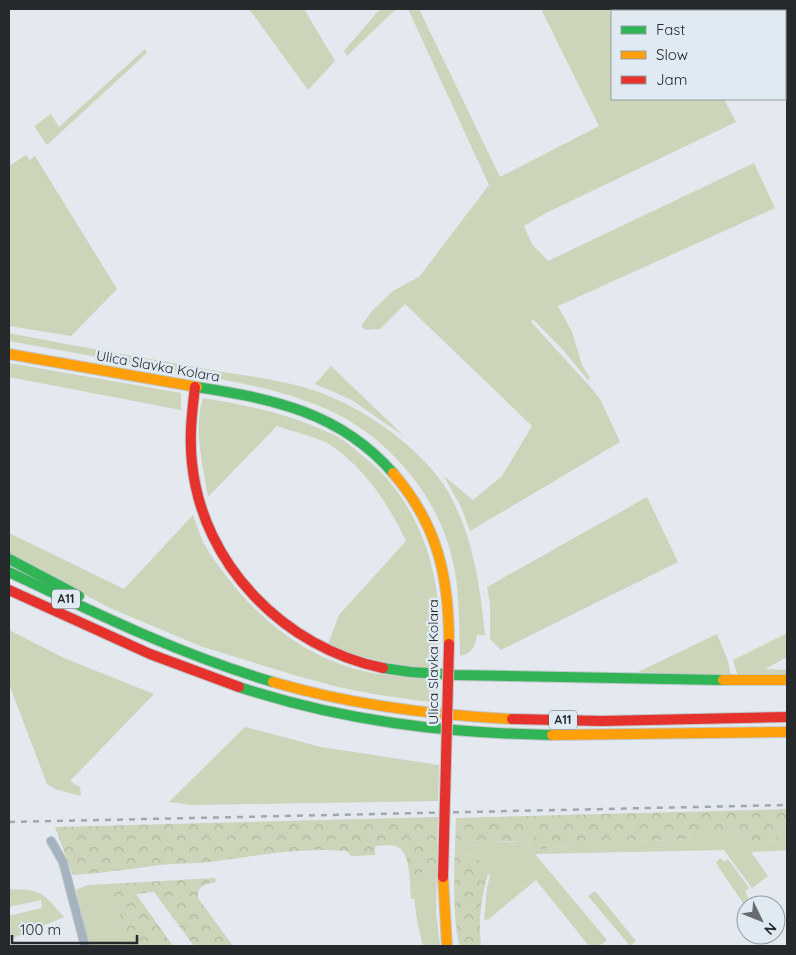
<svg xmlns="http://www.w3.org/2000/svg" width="796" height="955" font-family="Quicksand,sans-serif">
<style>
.green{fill:#ccd4ba}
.forest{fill:url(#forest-crowns)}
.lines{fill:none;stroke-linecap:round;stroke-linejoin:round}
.street-casing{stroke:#c2c6ca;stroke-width:10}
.fast-casing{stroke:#c2c6ca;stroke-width:12}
.slow-casing{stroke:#c2c6ca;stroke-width:12}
.jam-casing{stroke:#c2c6ca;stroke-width:12}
.street{stroke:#a4b3be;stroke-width:8}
.fast{stroke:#30b455;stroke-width:10}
.slow{stroke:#ff9f0a;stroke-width:10}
.jam{stroke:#e5322d;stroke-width:10}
.rail{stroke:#a0a8ae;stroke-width:2.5;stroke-dasharray:6 6;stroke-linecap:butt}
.jam-bridge-casing{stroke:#c2c6ca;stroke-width:12;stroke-linecap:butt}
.jam-bridge{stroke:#e5322d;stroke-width:10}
.labels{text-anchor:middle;stroke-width:5;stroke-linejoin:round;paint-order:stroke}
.shield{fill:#dfeaf2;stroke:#5d6367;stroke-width:1}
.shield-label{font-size:12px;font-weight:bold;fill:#25292c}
.street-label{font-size:14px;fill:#25292c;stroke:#dfeaf2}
</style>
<defs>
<pattern id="forest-crowns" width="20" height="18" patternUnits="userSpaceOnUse" patternTransform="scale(1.25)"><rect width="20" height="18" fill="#ccd4ba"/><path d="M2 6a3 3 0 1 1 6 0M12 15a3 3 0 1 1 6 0" fill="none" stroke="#afb6a0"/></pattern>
</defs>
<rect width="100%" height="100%" fill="#e3e9ee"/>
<g class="green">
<path d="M249 9H304L335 61 308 90Z"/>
<path d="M380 9H396L347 56 344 51Z"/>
<path d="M408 9H419L500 177 599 126 541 9H678L680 11H612V99H724L736 122 546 213 524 226 532 244 548 261 754 163 775 208 558 306 572 332 582 365 590 378 588 380 564 351 533 319 531 322 593 390 601 401 620 442 470 531 461 507 444 476 473 500 502 476 532 426 405 304 380 329 366 330 361 326 372 311 393 291 419 277 489 185Z"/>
<path d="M686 9H787V27L785 28V11H687Z"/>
<path d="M145 49 147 53 47 145 34 126 51 114 59 127Z"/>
<path d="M26 155 30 160 35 156 117 289 71 336 9 326V166Z"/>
<path d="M9 333C78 347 148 358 217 371 254 377 296 381 331 397 372 414 424 452 447 490 473 535 480 584 485 635H477C476 646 471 654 460 656 459 624 460 593 453 562 437 489 379 426 309 402 271 388 231 381 191 374 131 363 70 352 9 341Z"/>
<path d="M9 363 181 393V410L9 377Z"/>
<path d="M331 366 404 436 350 399 315 384Z"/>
<path d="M203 398C247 405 289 414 330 433 340 437 350 445 358 452 410 491 436 552 439 616 440 634 437 651 437 669 397 665 364 660 328 644L339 615 406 541C388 503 364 467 329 444 317 437 291 431 277 426L208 497C203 465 193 429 203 398Z"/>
<path d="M647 497 678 562 501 650 490 639V603L487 587Z"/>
<path d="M193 515C197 525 200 537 206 547 210 555 216 562 221 569 255 617 304 657 363 671 388 677 412 677 438 678L436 703 373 694 338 687 294 675 200 646 110 608 9 555V533L124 589Z"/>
<path d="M9 630 64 658 154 694 70 781 80 787 81 796 55 789 47 784 9 684Z"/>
<path d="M787 633V657L765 669 787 670V676L738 677 733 660Z"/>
<path d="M717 634 728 661 731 677 638 672Z"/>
<path d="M245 727 321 747 439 765 438 801 192 805 169 802Z"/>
<path d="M782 824H787V850L751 852 768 876 752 888 724 850 535 854 607 940 599 946H589L536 880 489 919 484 920 487 888 490 875 481 873 477 858 465 853 463 845 491 846 494 841C510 841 516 848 528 831H535L537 834 530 839 528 844 536 850 568 846 573 843 579 842H637L688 839 689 831 696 830 746 832 748 835 745 843 768 840 778 842 779 828Z"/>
<path d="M721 858 724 862 728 859 749 888 745 891 751 905H746V907L719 868 716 862Z"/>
<path d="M437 865 436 912 440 946H423L417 921 413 887 419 886C419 874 424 866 437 865Z"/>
<path d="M108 884 131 946H89L76 890 87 885Z"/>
<path d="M9 889C43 890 42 892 64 917L9 940V916L42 908 41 900 9 907Z"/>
<path d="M595 891 636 941 630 946 588 896Z"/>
</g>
<g class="forest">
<path d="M787 809V824H782L779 828 778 842C769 840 760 837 757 847H748L745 842 748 835 746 832 689 831 688 839 637 842H579L573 843 568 846 536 850 528 844 530 839 537 834 535 831H529C516 847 511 840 494 841L492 846 464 845 465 853 477 858 482 864 481 873 488 874C481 898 478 921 481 946H459C451 904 455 860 456 818Z"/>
<path d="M438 817 437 865C424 866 419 874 419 887H413L415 899H411C410 887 411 853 398 847 392 844 381 846 375 846V855L351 856 347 851C300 847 256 856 210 862 193 864 177 863 160 865 131 869 102 873 73 875L55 827Z"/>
<path d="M215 878 216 882C206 884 197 885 198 898L233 946H194L154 892 136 894 173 946H131L108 884Z"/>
</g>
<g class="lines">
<defs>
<path id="street" d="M51 841 63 862 85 946"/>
<g id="fast">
<path d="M197 387C273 399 340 412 393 473"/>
<path d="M9 559 79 596"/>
<path d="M9 572C95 613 181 655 273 682"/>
<path d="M383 668 411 672 455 675 723 680"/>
<path d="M239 687C343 721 443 733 552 735"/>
</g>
<g id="slow">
<path d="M9 354 197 387"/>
<path d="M393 473C438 525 449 577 449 644"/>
<path d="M723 680H787"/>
<path d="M273 682C351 705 431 715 512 719"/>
<path d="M552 735 787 732"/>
<path d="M443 877 447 946"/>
</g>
<g id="jam">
<path d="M195 387C192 412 189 437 192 463 202 564 284 648 383 668"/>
<path d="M9 590 150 654 239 687"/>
<path d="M512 719 602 721 787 717"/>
</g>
</defs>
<use href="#street" class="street-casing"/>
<use href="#fast" class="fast-casing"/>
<use href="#slow" class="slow-casing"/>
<use href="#jam" class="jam-casing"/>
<use href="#street" class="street"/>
<use href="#fast" class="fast"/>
<use href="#slow" class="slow"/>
<use href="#jam" class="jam"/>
<path class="rail" d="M9 822 787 805"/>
<defs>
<path id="jam-bridge" d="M443 877 449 644"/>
</defs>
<use href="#jam-bridge" class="jam-bridge-casing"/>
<use href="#jam-bridge" class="jam-bridge"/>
</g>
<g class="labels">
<g class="shield">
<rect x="52" y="589.5" width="28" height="19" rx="4"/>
<rect x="549" y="710.5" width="28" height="19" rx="4"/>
</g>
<g class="shield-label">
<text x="66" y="603">A11</text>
<text x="563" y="724">A11</text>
</g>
<g class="street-label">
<text transform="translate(158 366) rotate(10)" y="5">Ulica Slavka Kolara</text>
<text transform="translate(433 662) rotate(-90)" y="5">Ulica Slavka Kolara</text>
</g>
</g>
<rect width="796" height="955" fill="none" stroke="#25292c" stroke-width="20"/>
<rect x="611" y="10" width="175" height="90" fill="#dfeaf2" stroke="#959da3"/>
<rect x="621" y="26" width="25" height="8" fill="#30b455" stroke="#959da3"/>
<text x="656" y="35" font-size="15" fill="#25292c">Fast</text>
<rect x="621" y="51" width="25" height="8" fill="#ff9f0a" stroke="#959da3"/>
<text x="656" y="60" font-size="15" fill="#25292c">Slow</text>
<rect x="621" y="76" width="25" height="8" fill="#e5322d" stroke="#959da3"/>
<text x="656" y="85" font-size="15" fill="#25292c">Jam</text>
<g transform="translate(761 920) rotate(133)"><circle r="24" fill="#dfeaf2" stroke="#959da3"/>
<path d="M0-4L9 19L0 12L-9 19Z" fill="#686c70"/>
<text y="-8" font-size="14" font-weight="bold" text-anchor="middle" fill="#25292c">N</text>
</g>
<path d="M12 935v8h125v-8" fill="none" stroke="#25292c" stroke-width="2.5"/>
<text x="20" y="935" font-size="15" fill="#25292c" stroke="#dfeaf2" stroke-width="4" paint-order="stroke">100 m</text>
</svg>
